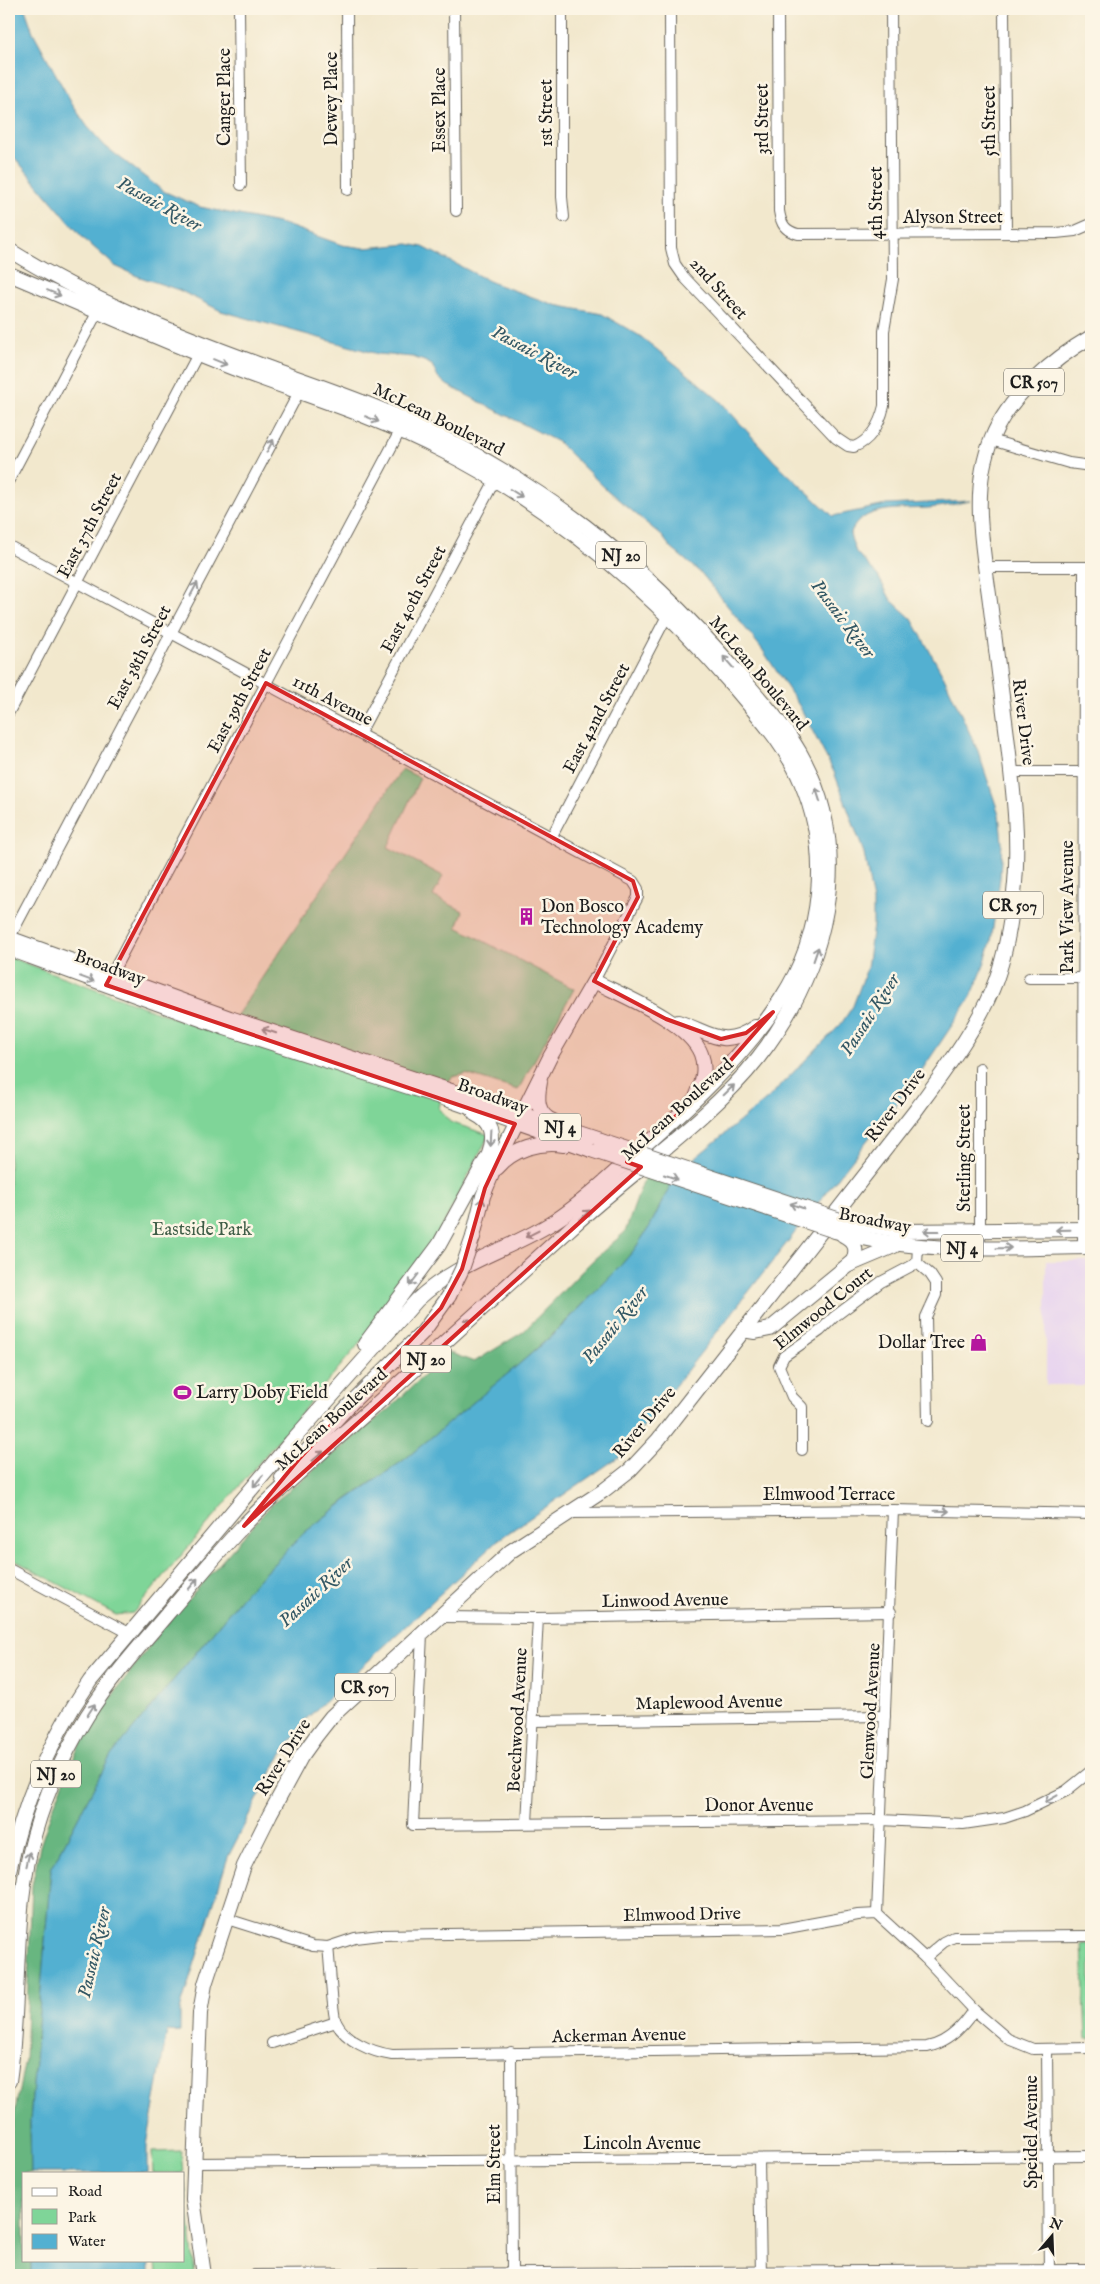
<svg xmlns="http://www.w3.org/2000/svg" width="1100" height="2284" font-family="'IM FELL English',serif">
<style>
.built{fill:#e6d2f0}
.green{fill:#7fd598;stroke:#4e785a}
.forest{fill:#67b680;stroke:#42694e}
.water{fill:#53b0d1;stroke:#386676}
.lines{fill:none;stroke-linecap:round;stroke-linejoin:round}
.minor-casing{stroke:#67635a;stroke-width:12}
.major-casing{stroke:#67635a;stroke-width:16}
.minor{stroke:#fff;stroke-width:10}
.major{stroke:#fff;stroke-width:14}
.major-bridge-casing{stroke:#67635a;stroke-width:16;stroke-linecap:butt}
.major-bridge{stroke:#fff;stroke-width:14}
.oneway{stroke:#999}
.marked{fill:#d62828;fill-opacity:0.2;stroke:#d62828;stroke-width:4;stroke-linejoin:round}
.labels{text-anchor:middle;stroke-width:5;stroke-linejoin:round;paint-order:stroke}
.shield{fill:#fcf5e5;stroke:#5f5d58;stroke-width:1}
.shield-label{font-size:16px;font-weight:bold;fill:#1c1c1c}
.street-label{font-size:18px;fill:#1c1c1c;stroke:#fcf5e5}
.poi-label{font-size:18px;fill:#1c1c1c;stroke:#fcf5e5;text-anchor:start}
.park-label{font-size:18px;fill:#3f5d47;stroke:#fcf5e5}
.water-label{font-size:19px;font-style:italic;fill:#325764;stroke:#fcf5e5}
</style>
<rect width="100%" height="100%" fill="#fcf5e5"/>
<filter id="ink" filterUnits="userSpaceOnUse"><feTurbulence type="fractalNoise" baseFrequency=".02" numOctaves="2"/><feDisplacementMap in="SourceGraphic" scale="10" xChannelSelector="R" yChannelSelector="G"/><feConvolveMatrix kernelMatrix="1 2 1 2 8 2 1 2 1" color-interpolation-filters="sRGB"/></filter>
<filter id="wash" filterUnits="userSpaceOnUse"><feTurbulence type="fractalNoise" baseFrequency=".0096" numOctaves="4" result="noise"/><feDisplacementMap in="SourceGraphic" scale="20" xChannelSelector="R" yChannelSelector="G"/><feGaussianBlur stdDeviation="1.12" result="paint"/><feColorMatrix in="noise" values="0 0 0 0 0 0 0 0 0 0 0 0 0 0 0 0 0 1.4 0 .05"/><feComposite in="paint" operator="in"/></filter>
<g filter="url(#wash)">
<rect width="100%" height="100%" fill="#f2e8cd"/>
<rect class="built" x="1046" y="1261" width="45" height="124"/>
<g class="green">
<path d="M402 769 420 778 388 847 443 876 433 896 463 911 457 927 574 989 518 1090 466 1074 452 1077 443 1088 439 1109 450 1122 489 1135 439 1233 390 1307 133 1613 116 1615 9 1557V957L223 1036Z"/>
<path d="M1082 1944H1091V2039H1086Z"/>
<path d="M181 2151 183 2173H153L152 2152Z"/>
<path d="M184 2175 195 2275H157L156 2260H184Z"/>
</g>
<path class="forest" d="M645 1176 671 1184 650 1226 634 1250 616 1271 554 1333 517 1366 404 1460 347 1499 304 1533 246 1592 110 1757 51 1869 30 2121 31 2173H24V2260H31V2275H15L14 2268 9 2266 11 2235 9 2224V2142L25 2059 32 1885 40 1846 52 1810 78 1748 112 1696 162 1629 272 1504 390 1408 448 1352 474 1362 523 1332 591 1262 625 1232Z"/>
<g class="water">
<path d="M9 9H25L33 32 72 104 87 126 105 146 163 191 200 207 283 224 342 245 364 248 408 244 423 247 493 283 555 305 602 314 640 336 694 379 720 401 774 461 833 516 886 505 970 501C956 504 942 507 928 508 902 510 860 504 850 535L856 552 878 576 891 600 912 619 944 677 978 751 999 814 1002 842 1000 878 991 942 982 971 971 997 920 1073 620 1456 498 1540 305 1720 275 1765 228 1857 180 2010V2032L167 2031 147 2145V2173H31L30 2121 51 1869 110 1757 246 1592 304 1533 348 1499 404 1460 517 1366 555 1333 616 1271 634 1250 650 1226 671 1184 684 1167 767 1099 841 1024 853 1006 867 968 873 925V902L864 853 834 772 800 707 762 649 702 574 671 548 662 536 607 490 558 442 447 385 437 376 432 365 424 361 413 357 378 354 221 311 179 290 137 276 115 266 82 237 9 151Z"/>
<rect x="31" y="2260" width="118" height="15"/>
</g>
</g>
<g filter="url(#ink)">
<g class="lines">
<defs>
<g id="minor">
<path d="M239 9 241 185"/>
<path d="M347 9 348 190"/>
<path d="M454 9 456 211"/>
<path d="M562 9V197L564 217"/>
<path d="M670 9 671 248 675 264 684 277 836 438 848 446 854 447C871 440 880 423 884 406V331L893 279 891 9"/>
<path d="M778 9 779 211C781 224 785 231 798 234L1056 233 1075 231 1091 224"/>
<path d="M1004 9 1006 233"/>
<path d="M991 440 1069 463 1091 466"/>
<path d="M9 480 98 311"/>
<path d="M9 546 633 881 638 889V897L594 981"/>
<path d="M986 567H1090"/>
<path d="M9 712 198 354"/>
<path d="M360 733 495 480"/>
<path d="M1011 772H1091"/>
<path d="M552 836 668 614"/>
<path d="M9 939 299 392"/>
<path d="M1029 978H1091"/>
<path d="M109 979 400 431"/>
<path d="M1083 1247 1084 567"/>
<path d="M980 1248V1068"/>
<path d="M917 1263 930 1274 936 1283V1295L926 1317 928 1421"/>
<path d="M802 1450V1407L792 1397 779 1366 784 1356 820 1331 834 1317 881 1282 917 1263 918 1247"/>
<path d="M569 1513 893 1510 1091 1514"/>
<path d="M9 1569 129 1633"/>
<path d="M441 1617 538 1618 891 1612"/>
<path d="M422 1634 413 1825 881 1820 963 1824 1004 1818 1025 1811 1066 1791 1091 1771"/>
<path d="M534 1721 885 1716"/>
<path d="M527 1823 538 1618"/>
<path d="M877 1914 893 1510"/>
<path d="M227 1919 313 1946 328 1947 355 1938 380 1935 782 1929 858 1915 877 1914 925 1958 974 2010 1008 2039 1033 2049 1091 2048"/>
<path d="M328 1947C330 1961 332 2013 336 2022 345 2041 372 2052 392 2055L927 2047C947 2043 963 2027 974 2010"/>
<path d="M925 1958 944 1942 954 1937 1091 1936"/>
<path d="M272 2043 336 2022"/>
<path d="M1047 2049 1049 2275"/>
<path d="M511 2052 512 2275"/>
<path d="M759 2159 761 2275"/>
<path d="M193 2163 1091 2156"/>
<path d="M254 2275C533 2271 812 2272 1091 2270"/>
</g>
<g id="major">
<path d="M9 250C86 298 173 333 258 364 312 384 366 401 417 425 476 452 533 487 585 526 641 569 690 618 736 671 758 697 783 723 800 753 857 854 826 971 758 1058 710 1119 633 1171 574 1225 510 1283 445 1342 381 1400 335 1441 288 1480 245 1524 218 1552 194 1583 168 1613 140 1646 110 1679 87 1716 53 1771 29 1834 22 1899 15 1960 18 2021 9 2081"/>
<path d="M9 274C84 305 158 339 233 368 304 395 376 416 443 451 557 509 651 591 734 687 759 717 786 746 801 782 831 852 823 935 781 999 742 1059 686 1110 632 1157 607 1179 583 1203 555 1221 508 1251 460 1260 417 1300L291 1442 90 1681C50 1739 23 1802 9 1871"/>
<path d="M9 938 230 1018 600 1140"/>
<path d="M9 949 225 1028 446 1099 591 1150"/>
<path d="M678 1022C709 1032 723 1050 755 1027"/>
<path d="M540 1082C537 1098 536 1114 553 1121"/>
<path d="M497 1168C513 1149 540 1141 564 1145"/>
<path d="M843 1221 903 1231 1091 1229"/>
<path d="M835 1231C918 1255 1005 1248 1091 1247"/>
<path d="M473 1237 483 1196 492 1174 550 1057 594 981C623 996 689 1022 701 1054 706 1067 703 1083 697 1095"/>
<path d="M849 1265 894 1246"/>
<path d="M743 1330 755 1332 770 1329 853 1261C858 1249 855 1241 843 1235"/>
<path d="M365 1344 439 1245 489 1154C495 1136 493 1123 475 1114"/>
<path d="M282 1478 352 1402 423 1332 449 1296"/>
<path d="M204 2275 193 2199 200 2013 205 1984 244 1866 270 1814 301 1757 316 1736 331 1717 511 1551 603 1491 630 1470 658 1440 916 1110C945 1070 979 1026 996 980 1006 952 1011 922 1014 893 1020 841 1013 788 1007 736 1001 692 996 647 990 602 983 548 970 490 992 438 1009 396 1053 359 1091 337"/>
</g>
</defs>
<use href="#minor" class="minor-casing"/>
<use href="#major" class="major-casing"/>
<use href="#minor" class="minor"/>
<use href="#major" class="major"/>
<defs>
<g id="major-bridge">
<path d="M600 1140 843 1221"/>
<path d="M591 1150 835 1231"/>
<path d="M449 1296 462 1269 473 1237"/>
</g>
</defs>
<use href="#major-bridge" class="major-bridge-casing"/>
<use href="#major-bridge" class="major-bridge"/>
</g>
<defs><path id="oneway-shaft" d="M-6 0H5M1.5-3L5.5 0L1.5 3" fill="none" stroke-width="1.6" stroke-linecap="round" stroke-linejoin="round" transform="scale(1.25)"/></defs>
<g class="oneway">
<use href="#oneway-shaft" transform="translate(54 293) rotate(22)"/>
<use href="#oneway-shaft" transform="translate(220 362) rotate(22)"/>
<use href="#oneway-shaft" transform="translate(372 419) rotate(22)"/>
<use href="#oneway-shaft" transform="translate(270 446) rotate(-62)"/>
<use href="#oneway-shaft" transform="translate(516 493) rotate(32)"/>
<use href="#oneway-shaft" transform="translate(194 589) rotate(-62)"/>
<use href="#oneway-shaft" transform="translate(728 662) rotate(-131)"/>
<use href="#oneway-shaft" transform="translate(818 795) rotate(-108)"/>
<use href="#oneway-shaft" transform="translate(816 954) rotate(-71)"/>
<use href="#oneway-shaft" transform="translate(87 979) rotate(20)"/>
<use href="#oneway-shaft" transform="translate(269 1031) rotate(-162)"/>
<use href="#oneway-shaft" transform="translate(729 1090) rotate(-44)"/>
<use href="#oneway-shaft" transform="translate(491 1139) rotate(93)"/>
<use href="#oneway-shaft" transform="translate(671 1177) rotate(19)"/>
<use href="#oneway-shaft" transform="translate(481 1205) rotate(-77)"/>
<use href="#oneway-shaft" transform="translate(797 1206) rotate(-161)"/>
<use href="#oneway-shaft" transform="translate(585 1215) rotate(-42)"/>
<use href="#oneway-shaft" transform="translate(1063 1230) rotate(179)"/>
<use href="#oneway-shaft" transform="translate(931 1231) rotate(180)"/>
<use href="#oneway-shaft" transform="translate(532 1234) rotate(153)"/>
<use href="#oneway-shaft" transform="translate(1004 1248) rotate(-1)"/>
<use href="#oneway-shaft" transform="translate(414 1280) rotate(127)"/>
<use href="#oneway-shaft" transform="translate(465 1324) rotate(-42)"/>
<use href="#oneway-shaft" transform="translate(318 1456) rotate(-41)"/>
<use href="#oneway-shaft" transform="translate(258 1481) rotate(130)"/>
<use href="#oneway-shaft" transform="translate(942 1511) rotate(1)"/>
<use href="#oneway-shaft" transform="translate(193 1584) rotate(-50)"/>
<use href="#oneway-shaft" transform="translate(91 1710) rotate(-57)"/>
<use href="#oneway-shaft" transform="translate(1051 1799) rotate(151)"/>
<use href="#oneway-shaft" transform="translate(28 1859) rotate(-78)"/>
</g>
</g>
<path class="marked" d="M266 683 633 881 638 897 594 981 666 1019 721 1039 746 1033 773 1012 710 1084 627 1162 641 1167 244 1526 299 1459 441 1308 462 1269 485 1188 515 1124 106 985Z"/>
<defs>
<symbol id="building-bare" viewBox="-9 -9 18 18"><path d="M-4-6H4V6H1V3H-1V6H-4ZM-2.5-4.3h1.7v1.8h-1.7ZM.8-4.3h1.7v1.8H.8ZM-2.5-1h1.7V.8h-1.7ZM.8-1h1.7V.8H.8Z" fill="#b5179e" stroke="#fcf5e5" stroke-width="2.5" paint-order="stroke"/></symbol>
<symbol id="shop-bare" viewBox="-9 -9 18 18"><path d="M-5-2.5h2.3a2.7 3.5 0 0 1 5.4 0H5L5.5 6h-11ZM-1.5-2.5h3a1.5 2.3 0 0 0-3 0Z" fill="#b5179e" stroke="#fcf5e5" stroke-width="2.5" paint-order="stroke"/></symbol>
<symbol id="stadium-bare" viewBox="-9 -9 18 18"><path d="M0-5a6.5 5 0 1 0 0 10a6.5 5 0 1 0 0-10ZM-3.5-1.8h7v3.6h-7Z" fill="#b5179e" stroke="#fcf5e5" stroke-width="2.5" paint-order="stroke"/></symbol>
</defs>
<g fill-rule="evenodd">
<use href="#building-bare" x="514" y="904" width="25" height="25"/>
<use href="#shop-bare" x="966" y="1330" width="25" height="25"/>
<use href="#stadium-bare" x="170" y="1380" width="25" height="25"/>
</g>
<g class="labels">
<g class="shield">
<rect x="1004" y="368.5" width="60" height="27" rx="4"/>
<rect x="596" y="541.5" width="50" height="27" rx="4"/>
<rect x="983" y="891.5" width="60" height="27" rx="4"/>
<rect x="539" y="1113.5" width="42" height="27" rx="4"/>
<rect x="941" y="1234.5" width="42" height="27" rx="4"/>
<rect x="401" y="1345.5" width="50" height="27" rx="4"/>
<rect x="335" y="1673.5" width="60" height="27" rx="4"/>
<rect x="31" y="1760.5" width="50" height="27" rx="4"/>
</g>
<g class="shield-label">
<text x="1034" y="388">CR 507</text>
<text x="621" y="561">NJ 20</text>
<text x="1013" y="911">CR 507</text>
<text x="560" y="1133">NJ 4</text>
<text x="962" y="1254">NJ 4</text>
<text x="426" y="1365">NJ 20</text>
<text x="365" y="1693">CR 507</text>
<text x="56" y="1780">NJ 20</text>
</g>
<g class="street-label">
<text transform="translate(224 97) rotate(-90)" y="6">Canger Place</text>
<text transform="translate(331 99) rotate(-90)" y="6">Dewey Place</text>
<text transform="translate(439 110) rotate(-90)" y="6">Essex Place</text>
<text transform="translate(546 113) rotate(-90)" y="6">1st Street</text>
<text transform="translate(762 119) rotate(-90)" y="6">3rd Street</text>
<text transform="translate(989 121) rotate(-90)" y="6">5th Street</text>
<text transform="translate(876 203) rotate(-90)" y="6">4th Street</text>
<text x="953" y="223">Alyson Street</text>
<text transform="translate(719 288) rotate(48)" y="6">2nd Street</text>
<text transform="translate(439 419) rotate(26)" y="6">McLean Boulevard</text>
<text transform="translate(89 525) rotate(-62)" y="6">East 37th Street</text>
<text transform="translate(413 599) rotate(-62)" y="6">East 40th Street</text>
<text transform="translate(139 657) rotate(-62)" y="6">East 38th Street</text>
<text transform="translate(759 673) rotate(50)" y="6">McLean Boulevard</text>
<text transform="translate(239 700) rotate(-62)" y="6">East 39th Street</text>
<text transform="translate(333 700) rotate(28)" y="6">11th Avenue</text>
<text transform="translate(596 718) rotate(-62)" y="6">East 42nd Street</text>
<text transform="translate(1024 722) rotate(83)" y="6">River Drive</text>
<text transform="translate(1067 907) rotate(-90)" y="6">Park View Avenue</text>
<text transform="translate(110 967) rotate(20)" y="6">Broadway</text>
<text transform="translate(493 1096) rotate(20)" y="6">Broadway</text>
<text transform="translate(895 1105) rotate(-53)" y="6">River Drive</text>
<text transform="translate(677 1109) rotate(-42)" y="6">McLean Boulevard</text>
<text transform="translate(964 1158) rotate(-90)" y="6">Sterling Street</text>
<text transform="translate(875 1220) rotate(11)" y="6">Broadway</text>
<text transform="translate(823 1308) rotate(-39)" y="6">Elmwood Court</text>
<text transform="translate(331 1419) rotate(-42)" y="6">McLean Boulevard</text>
<text transform="translate(644 1422) rotate(-50)" y="6">River Drive</text>
<text x="829" y="1500">Elmwood Terrace</text>
<text transform="translate(665 1600) rotate(-1)" y="6">Linwood Avenue</text>
<text transform="translate(709 1702) rotate(-1)" y="6">Maplewood Avenue</text>
<text transform="translate(870 1711) rotate(-87)" y="6">Glenwood Avenue</text>
<text transform="translate(517 1720) rotate(-87)" y="6">Beechwood Avenue</text>
<text transform="translate(283 1757) rotate(-58)" y="6">River Drive</text>
<text x="759" y="1811">Donor Avenue</text>
<text transform="translate(682 1914) rotate(-1)" y="6">Elmwood Drive</text>
<text transform="translate(619 2035) rotate(-1)" y="6">Ackerman Avenue</text>
<text transform="translate(1031 2132) rotate(-90)" y="6">Speidel Avenue</text>
<text x="642" y="2149">Lincoln Avenue</text>
<text transform="translate(494 2164) rotate(-90)" y="6">Elm Street</text>
</g>
<g class="poi-label">
<text x="541" y="912">Don Bosco<tspan x="541" dy="21">Technology Academy</tspan></text>
<text x="965" y="1348" text-anchor="end">Dollar Tree</text>
<text x="196" y="1398">Larry Doby Field</text>
</g>
<g class="park-label">
<text x="202" y="1235">Eastside Park</text>
</g>
<g class="water-label">
<text transform="translate(160 203) rotate(29)" y="7">Passaic River</text>
<text transform="translate(535 351) rotate(28)" y="7">Passaic River</text>
<text transform="translate(844 618) rotate(53)" y="7">Passaic River</text>
<text transform="translate(869 1014) rotate(-57)" y="7">Passaic River</text>
<text transform="translate(614 1324) rotate(-51)" y="7">Passaic River</text>
<text transform="translate(315 1591) rotate(-43)" y="7">Passaic River</text>
<text transform="translate(93 1952) rotate(-77)" y="7">Passaic River</text>
</g>
</g>
<rect width="1100" height="2284" fill="none" stroke="#fcf5e5" stroke-width="30"/>
<rect x="22" y="2172" width="162" height="90" fill="#fcf5e5" stroke="#a29e95"/>
<rect x="32" y="2188" width="25" height="8" fill="#ffffff" stroke="#a29e95"/>
<text x="68" y="2196" font-size="15" fill="#1c1c1c">Road</text>
<rect x="32" y="2209" width="25" height="15" fill="#7fd598" stroke="#a29e95"/>
<text x="68" y="2222" font-size="15" fill="#1c1c1c">Park</text>
<rect x="32" y="2234" width="25" height="15" fill="#53b0d1" stroke="#a29e95"/>
<text x="68" y="2246" font-size="15" fill="#1c1c1c">Water</text>
<g transform="translate(1052 2236) rotate(19)" stroke="#fcf5e5" stroke-width="4" paint-order="stroke">
<path d="M0-4L9 19L0 12L-9 19Z" fill="#1c1c1c"/>
<text y="-8" font-size="14" font-weight="bold" text-anchor="middle" fill="#1c1c1c">N</text>
</g>
</svg>
